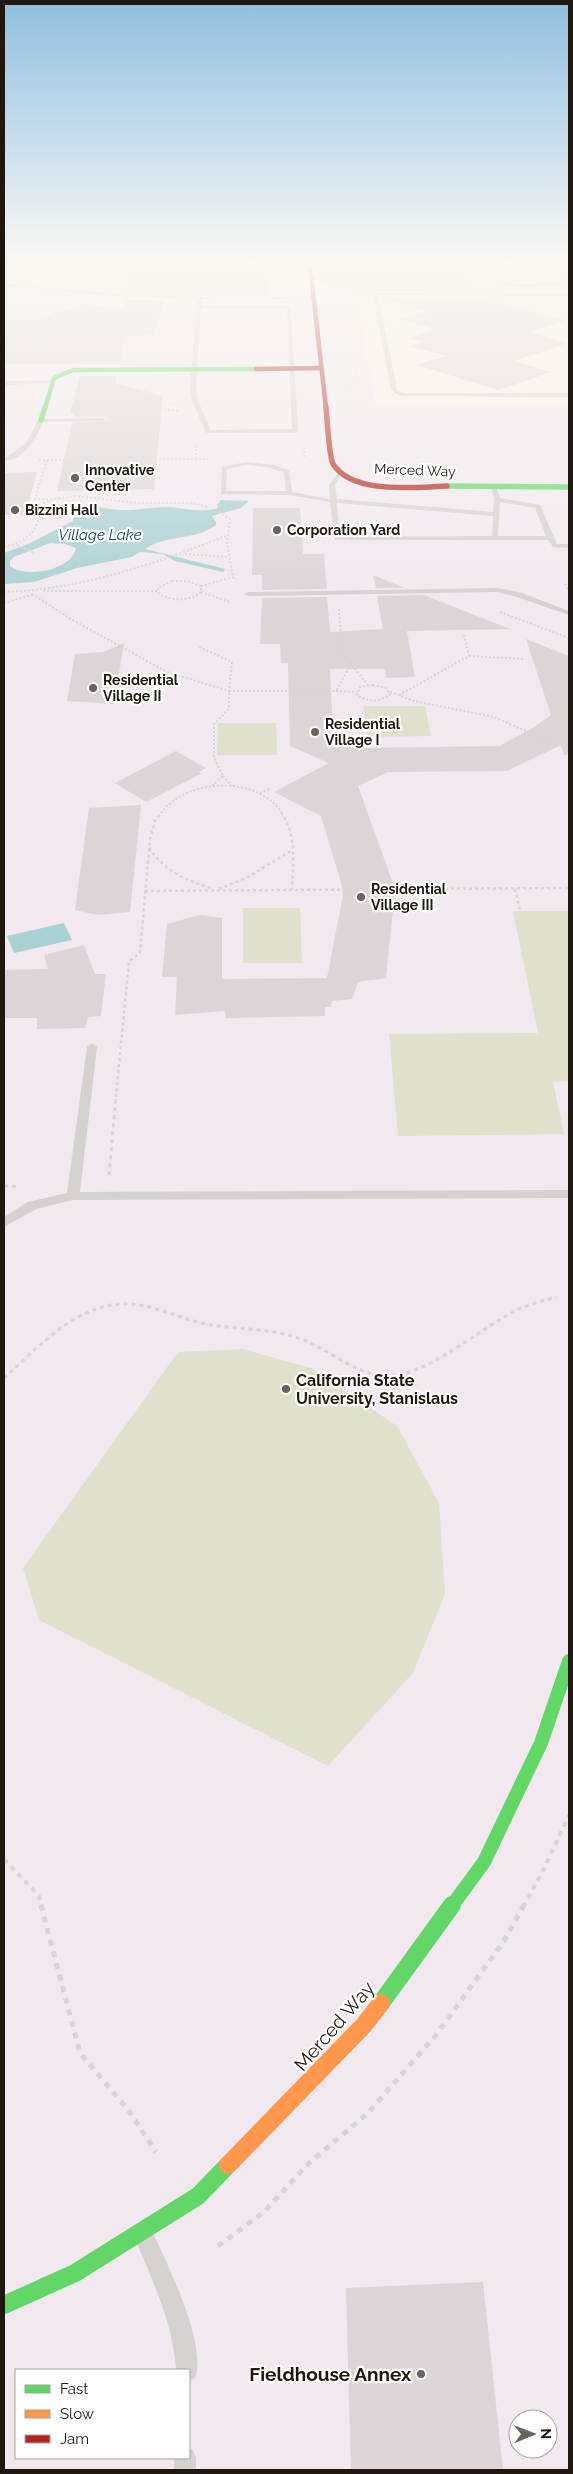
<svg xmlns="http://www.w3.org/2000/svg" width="573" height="2474" font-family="Raleway,sans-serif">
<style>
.education{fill:#f2e8f0;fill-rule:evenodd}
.green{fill:#e0e1cc}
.water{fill:#a9d0d3;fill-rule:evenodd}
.building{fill:#dcd4d7}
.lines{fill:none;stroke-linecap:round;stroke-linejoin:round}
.path-far5{stroke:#d7d5d2;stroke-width:1;stroke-dasharray:1 1;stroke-linecap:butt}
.path-far4{stroke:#d7d5d2;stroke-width:2;stroke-dasharray:2 2;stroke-linecap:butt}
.path-far3{stroke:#d7d5d2;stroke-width:2.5;stroke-dasharray:3 3;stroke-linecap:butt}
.path-far2{stroke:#d7d5d2;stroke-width:3;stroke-dasharray:4 4;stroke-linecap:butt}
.path-far1{stroke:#d7d5d2;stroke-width:4;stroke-dasharray:5 5;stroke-linecap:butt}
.path{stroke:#d7d5d2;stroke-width:5;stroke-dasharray:6 6;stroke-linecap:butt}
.lane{fill:#d4d1ce;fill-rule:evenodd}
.fast-far3{stroke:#63d668;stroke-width:4.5}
.fast-far2{stroke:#63d668;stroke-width:5.5}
.fast-far1{stroke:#63d668;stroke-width:14}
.fast{stroke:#63d668;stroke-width:18}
.slow{stroke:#ff974d;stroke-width:18}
.jam-far1{stroke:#b3261e;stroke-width:4.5}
.jam{stroke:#b3261e;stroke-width:5.5}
.poi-dot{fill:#6b635b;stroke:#fff;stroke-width:2}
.labels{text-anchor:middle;stroke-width:4.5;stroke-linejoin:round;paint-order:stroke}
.far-poi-label{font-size:14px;font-weight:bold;fill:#20180f;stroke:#fff;text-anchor:start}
.far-street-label{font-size:14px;fill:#20180f;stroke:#fff}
.far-water-label{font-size:15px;font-style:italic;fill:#11474c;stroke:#fff}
.poi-label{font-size:16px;font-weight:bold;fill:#20180f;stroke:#fff;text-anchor:start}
.near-street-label{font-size:19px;fill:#20180f;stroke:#fff}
.near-poi-label{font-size:19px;font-weight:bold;fill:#20180f;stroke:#fff;text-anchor:end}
</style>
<rect width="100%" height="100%" fill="#f7efe7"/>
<path class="education" d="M4 265H350L376 407 569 406V2470H4ZM16 2370H189V2458H16ZM518 2419H548V2449H518Z"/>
<g class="green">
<path d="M363 706H425L431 736 367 737Z"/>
<path d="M218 723H276L277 755H217Z"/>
<path d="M243 908H300L302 963H243Z"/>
<path d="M513 911H569V1081L553 1082 564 1134 398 1136 389 1034 538 1033Z"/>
<path d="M242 1349 311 1368 397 1426 439 1503 445 1594 413 1673 328 1766 39 1620 23 1568 178 1352Z"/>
</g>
<g class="water">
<path d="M221 500 249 501 241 508 212 516 216 522V525C194 541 167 534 145 549L225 569 223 572 175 561 163 554 140 552 132 557 77 568 34 582 4 584V553L28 544 73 521 75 509C95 502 103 510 121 510 135 511 150 507 164 507 186 507 197 514 218 508L217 505ZM50 543 65 544 76 548C72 570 26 579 10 566V561L14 557Z"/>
<path d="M64 923 72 940 14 953 7 936Z"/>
</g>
<g class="building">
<path d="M133 265H267V295L127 293Z"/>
<path d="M367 266 409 268 415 288 421 290 423 287 417 268H467L472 292 375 291 371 296 319 281 318 272H362V269H367Z"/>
<path d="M380 297H479L566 320 531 332 568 343 514 361 552 372 498 390 417 365 446 356 409 346 422 342 408 338 435 329 399 319 427 312Z"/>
<path d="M125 299 164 300 154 335 125 336 119 364H4V320H41L59 309 70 310 80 304 123 308Z"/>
<path d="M80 376H117L115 383 163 396 154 489 57 491 72 423 108 421 104 416 74 417V413H70Z"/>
<path d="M37 472 25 515H4V473Z"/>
<path d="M253 508H300L303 554H324L327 589 262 590V575H252Z"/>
<path d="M373 575 405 588H376Z"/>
<path d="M424 595 510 629 407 631 415 677 386 678 385 669H330L333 734 363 748 499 746 533 728 551 715 526 639 569 656V754L564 755 561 745 507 771 388 772 358 786 395 889 386 978 358 982 352 999 332 1001 331 1007H325V1016L226 1018 225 1011 175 1015 177 977H162L167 924 200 915 222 918V979L327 978 343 895 342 886 321 816 274 792 329 763 290 746 288 663H281L280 644H260L262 598 327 597 330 632 383 629 377 596Z"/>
<path d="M124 643 114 704 67 701 75 654 104 652Z"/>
<path d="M176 751 206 768 199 772 201 774 146 802 115 783Z"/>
<path d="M141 805 130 912 98 915 75 910 89 808Z"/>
<path d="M84 945 95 974H106L101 1016 88 1017 85 1028 37 1029V1018H4V970L48 969 44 955Z"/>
<path d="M483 2282 503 2470H351L346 2288Z"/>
</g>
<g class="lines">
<g class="path-far5">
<path d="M183 281 186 265"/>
<path d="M4 317 42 318 27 365"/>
<path d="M102 318 169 317"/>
<path d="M41 320H102L103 316H100"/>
<path d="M27 333H37"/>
<path d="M35 348 85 317"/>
<path d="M344 355 356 372 355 380 347 391"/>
<path d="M15 363 30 357"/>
<path d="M90 401 114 392"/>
<path d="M159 408 176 402"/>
</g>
<g class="path-far4">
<path d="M160 409 179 411"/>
<path d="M119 410H152L162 407"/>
<path d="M304 447 305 458"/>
<path d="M195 459 197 443"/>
<path d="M39 460 208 459"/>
<path d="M47 460 35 499H48"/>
<path d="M116 473 118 459"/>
<path d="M219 512 230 519 227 542 233 577 237 580"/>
<path d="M17 545 35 553"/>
<path d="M4 547C32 540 37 531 42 504L52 499 75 496 137 503H191L209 507"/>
<path d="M185 554 229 557"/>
<path d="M172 581H187L201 586V592C188 602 173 601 159 594L158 588Z"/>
<path d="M565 584 569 592"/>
<path d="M201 586 233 577"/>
<path d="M43 591H157"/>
<path d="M4 592C79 590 158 563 228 535"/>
<path d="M201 592 230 602"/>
<path d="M32 594 69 618 167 672 229 691 232 662 199 647"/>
<path d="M4 603 34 594"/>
<path d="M339 609 342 653 368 685"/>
<path d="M500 612 569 638"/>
<path d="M469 656 523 659"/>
<path d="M373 685 386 688 390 694C380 703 368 702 357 695L360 687Z"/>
<path d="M336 691 357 692"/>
<path d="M390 692 414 701 494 717 569 750"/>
<path d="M399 695 469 656 464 635"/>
<path d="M223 776 232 786"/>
<path d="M212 786 223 776 214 758V724L229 709V691H336L351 664"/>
<path d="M260 793 269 789"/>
<path d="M161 813C187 778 257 775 282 813"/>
</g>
<g class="path-far3">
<path d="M281 812C297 835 293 862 292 889"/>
<path d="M149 848C165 871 185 880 211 888"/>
<path d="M219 889 248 877 291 851"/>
<path d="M515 889 520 911"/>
<path d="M145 891 569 888"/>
<path d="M116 1097 129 961 140 953 150 839 155 821 162 812"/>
</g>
<g class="path-far2">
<path d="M109 1175 116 1096"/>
<path d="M4 1186 19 1187"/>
<path d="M4 1378C44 1342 86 1293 145 1306 167 1311 188 1321 211 1325 242 1330 274 1328 304 1340 331 1351 359 1377 390 1376 430 1374 480 1328 517 1310 529 1304 543 1301 556 1297"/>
</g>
<g class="path-far1">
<path d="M4 1859 39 1896 42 1907"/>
<path d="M523 1907 543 1871 569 1815"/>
</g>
<g class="path">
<path d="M41 1905 80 2053 129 2111 156 2152"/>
<path d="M218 2246 264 2212 308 2164 368 2113 436 2035 504 1941 524 1905"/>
</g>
<g class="lane">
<path d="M410 265H414L421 288 417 287Z"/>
<path d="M481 265H485C487 269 489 275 492 278 504 288 547 283 562 281L556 265H560L567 282C551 289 504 288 488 280Z"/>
<path d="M4 284 128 295 210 297V299H202V306H291L298 431 295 433H206L192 401 190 386 197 299 128 297 4 286ZM201 308H287L292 429 211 430 198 401 196 386Z"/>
<path d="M375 293 569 294V296L378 295 397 389 403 393H569V397L400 396 391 390 373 294Z"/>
<path d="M273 297H313L315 298 271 299Z"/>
<path d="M52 380 54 383 4 385V381Z"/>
<path d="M104 418 106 421 43 422C38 437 22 462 4 461V459L26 443 39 419Z"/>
<path d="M246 462 274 465 289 470 292 492 330 499 329 485 338 473H342L335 485 337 499 493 512 494 500 491 487 496 486 500 498 540 505 557 544H569V548L553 547 548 540H335L330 502 289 495 221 494 222 467ZM246 465 265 467 284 472 286 491H226L227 469ZM500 502 535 508 546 536H498ZM337 503 493 516 492 536 340 537Z"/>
<path d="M497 588 522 593 569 611V615L517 597 497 592 248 596 244 594 248 592Z"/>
<path d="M92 1043 97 1047 80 1192 569 1190V1198L73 1200 36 1209 4 1227V1217L28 1202 67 1193 87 1047Z"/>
<path d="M144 2226 151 2229C166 2261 208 2345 195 2378L189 2380V2370H176C173 2322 152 2280 134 2236L137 2229Z"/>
<path d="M189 2448 193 2450 196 2458V2470H174V2458H189Z"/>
</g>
<path class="fast-far3" d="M45 408 54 378 73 370 256 369"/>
<g class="fast-far2">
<path d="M41 420 45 407"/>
<path d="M447 486 569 487"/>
</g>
<path class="fast-far1" d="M451 1907 484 1862 541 1743 569 1661"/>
<g class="fast">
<path d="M381 2003 452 1905"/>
<path d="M4 2305 75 2273 198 2196 228 2165"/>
</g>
<path class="slow" d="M228 2165 364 2025 381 2003"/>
<g class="jam-far1">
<path d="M310 265 326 408"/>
<path d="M256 369 321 368"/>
</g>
<path class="jam" d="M326 407C327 417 329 457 333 464 353 495 415 487 447 486"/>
</g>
<linearGradient id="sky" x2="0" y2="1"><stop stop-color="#8fbfe0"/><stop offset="0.43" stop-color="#fbf8f4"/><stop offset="1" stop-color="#fbf8f4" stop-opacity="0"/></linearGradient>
<rect width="573" height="611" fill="url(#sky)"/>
<g class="poi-dot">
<circle cx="75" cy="478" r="5"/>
<circle cx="15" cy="510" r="5"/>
<circle cx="277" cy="530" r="5"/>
<circle cx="93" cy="688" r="5"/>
<circle cx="315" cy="732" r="5"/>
<circle cx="361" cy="897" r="5"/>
<circle cx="286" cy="1389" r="5"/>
<circle cx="421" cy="2374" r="5"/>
</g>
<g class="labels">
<g class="far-poi-label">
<text x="85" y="475">Innovative<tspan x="85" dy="16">Center</tspan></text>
<text x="25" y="515">Bizzini Hall</text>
<text x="287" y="535">Corporation Yard</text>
<text x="103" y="685">Residential<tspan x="103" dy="16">Village II</tspan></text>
<text x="325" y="729">Residential<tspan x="325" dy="16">Village I</tspan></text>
<text x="371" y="894">Residential<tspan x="371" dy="16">Village III</tspan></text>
</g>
<g class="far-street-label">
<text transform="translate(415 470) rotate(2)" y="5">Merced Way</text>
</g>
<g class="far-water-label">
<text x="100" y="540">Village Lake</text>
</g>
<g class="poi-label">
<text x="296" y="1386">California State<tspan x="296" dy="18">University, Stanislaus</tspan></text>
</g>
<g class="near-street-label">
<text transform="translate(334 2026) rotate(-49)" y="7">Merced Way</text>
</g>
<g class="near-poi-label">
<text x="411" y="2381">Fieldhouse Annex</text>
</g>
</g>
<rect width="573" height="2474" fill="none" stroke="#20180f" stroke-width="10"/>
<rect x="15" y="2369" width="175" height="90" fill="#ffffff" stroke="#a6a39f"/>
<rect x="25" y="2385" width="25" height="8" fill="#63d668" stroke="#a6a39f"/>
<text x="60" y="2394" font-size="15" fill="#20180f">Fast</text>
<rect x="25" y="2410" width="25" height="8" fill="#ff974d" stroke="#a6a39f"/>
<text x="60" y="2419" font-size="15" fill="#20180f">Slow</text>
<rect x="25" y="2435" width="25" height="8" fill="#b3261e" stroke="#a6a39f"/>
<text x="60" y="2444" font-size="15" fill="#20180f">Jam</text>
<g transform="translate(533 2434) rotate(89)"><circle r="24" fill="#ffffff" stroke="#a6a39f"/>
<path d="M0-4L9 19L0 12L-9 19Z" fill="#6b635b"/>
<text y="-8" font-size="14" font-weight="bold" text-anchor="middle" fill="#20180f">N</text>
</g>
</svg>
